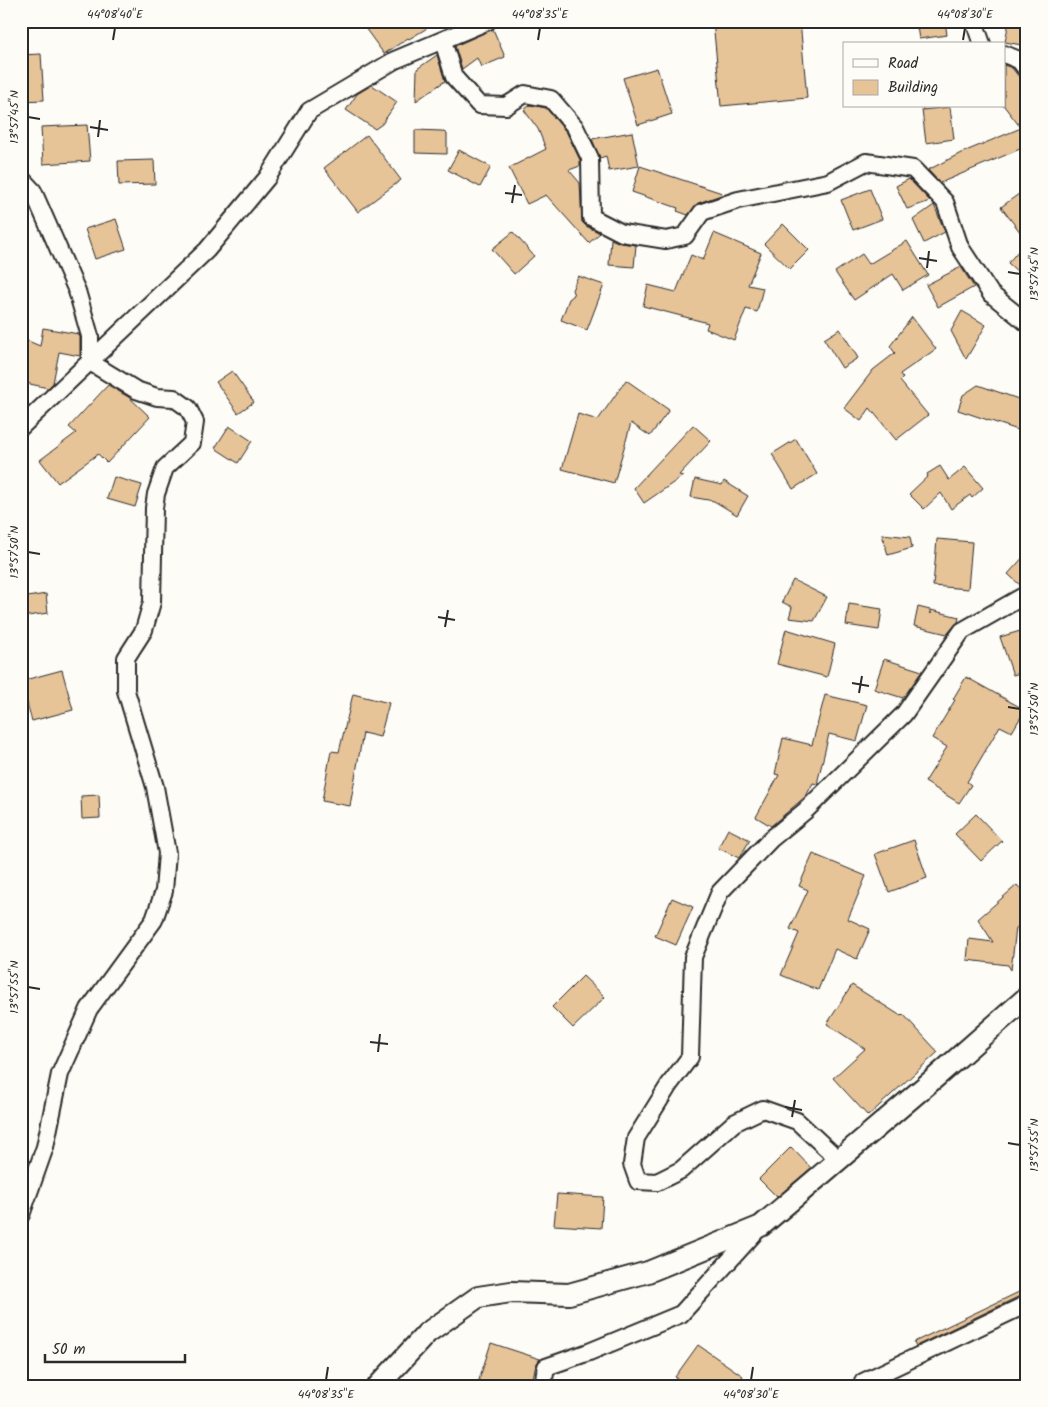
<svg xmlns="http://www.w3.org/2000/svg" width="1048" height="1407" font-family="Kalam,sans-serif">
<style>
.building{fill:#e7c398;stroke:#2b2b2b}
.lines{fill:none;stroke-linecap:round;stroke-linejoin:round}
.minor-casing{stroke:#2b2b2b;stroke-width:20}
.tertiary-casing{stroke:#2b2b2b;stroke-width:24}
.minor{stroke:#fdfcf7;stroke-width:16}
.tertiary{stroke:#fdfcf7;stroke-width:20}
.ticks{fill:none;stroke:#2b2b2b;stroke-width:2}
.neatline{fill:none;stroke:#2b2b2b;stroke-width:2}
.ticks-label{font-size:12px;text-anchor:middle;fill:#2b2b2b}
</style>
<rect width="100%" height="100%" fill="#fdfcf7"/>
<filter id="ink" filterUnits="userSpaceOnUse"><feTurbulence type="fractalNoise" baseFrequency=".02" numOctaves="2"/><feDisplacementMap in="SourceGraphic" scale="10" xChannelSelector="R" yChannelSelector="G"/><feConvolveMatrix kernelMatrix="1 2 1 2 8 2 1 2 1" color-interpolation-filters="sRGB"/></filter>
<g filter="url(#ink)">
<g class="building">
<path d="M375 21H439L409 39 408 38 384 54 365 28Z"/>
<path d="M713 21H800L807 98 721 106Z"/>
<path d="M916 21H945L947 35 919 39Z"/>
<path d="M1009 21 1027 24V46L1005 42Z"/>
<path d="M493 29 505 57 481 67 477 58 462 69 455 46Z"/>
<path d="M41 54 44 100 21 101V55Z"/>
<path d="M437 55 445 81 416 101 417 69Z"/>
<path d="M1004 65 1012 68 1027 87V146L940 183 928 170 961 153 1021 128 1004 106Z"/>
<path d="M657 68 672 114 638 125 623 78Z"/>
<path d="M372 85 397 102 382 124 375 129 346 110 357 94Z"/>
<path d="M530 105 546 108 567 133 580 160V166L569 170 580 183 582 222 586 226 600 233 589 243 546 195 527 204 509 168 546 149 538 129 524 110Z"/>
<path d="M950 107 954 139 926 143 922 110Z"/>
<path d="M87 125 90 161 43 164 41 127Z"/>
<path d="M415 130 442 131 447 134V154L415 153Z"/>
<path d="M632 132 639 166 609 171 606 156 600 158 592 139Z"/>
<path d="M367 135 401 180 358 212 324 168Z"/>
<path d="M459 150 491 167 480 187 448 170Z"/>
<path d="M154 160 155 184 119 185 118 161Z"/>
<path d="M640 166 722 193 721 195 698 203 688 215 677 211 678 208 632 192Z"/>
<path d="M909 179 930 201 907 209 896 186Z"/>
<path d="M1027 188V241L1001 207Z"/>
<path d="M870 189 882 219 853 230 841 200Z"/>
<path d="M934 205 945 232 924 243 913 220Z"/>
<path d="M116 219 126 249 95 259 85 229Z"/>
<path d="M783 224 809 250 790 269 764 244Z"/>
<path d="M513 232 534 256 514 274 492 249Z"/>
<path d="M714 233 761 253 748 285 763 288 757 312 746 309 734 340 706 329 708 323 643 306 648 285 676 292 691 255 703 260Z"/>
<path d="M611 239 620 243 636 245 634 267 609 265Z"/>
<path d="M907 241 928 275 903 290 893 274 854 300 835 272 862 254 869 264Z"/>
<path d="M1019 250 1027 257V280L1008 263Z"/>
<path d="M961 267 974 287 938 307 926 285Z"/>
<path d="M578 276 604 285 587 330 561 320 569 299 574 295 572 290Z"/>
<path d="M962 311 986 325 966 359 951 331Z"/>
<path d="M912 317 936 349 900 374 903 378 900 381 928 415 896 440 870 408 861 421 844 408 873 370 895 353 890 346Z"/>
<path d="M43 328 79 334 80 337V356L59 352 53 383 48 388 21 382V338L40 346Z"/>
<path d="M840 329 858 358 842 368 824 339Z"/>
<path d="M232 371 254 402 238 413 216 382Z"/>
<path d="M626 380 669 410 650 436 631 423 614 483 562 469 578 414 598 420Z"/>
<path d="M108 385 130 398 150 417 107 463 98 454 58 483 40 460 76 433 69 427Z"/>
<path d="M978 385 1027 402V413L1021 431 958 410 963 395Z"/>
<path d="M693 425 711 441 679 475 683 476 644 503 634 488Z"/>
<path d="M229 426 252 441 238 463 215 448Z"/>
<path d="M796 439 817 474 793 489 772 454Z"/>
<path d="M940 466 949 480 965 467 983 488 972 498 970 495 951 509 941 493 924 509 909 494 928 476 927 474Z"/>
<path d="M114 477 142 485 135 507 107 499Z"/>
<path d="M695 479 722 485 724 481 748 496 737 515 714 501 691 497Z"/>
<path d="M882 534 910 537 912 548 888 555Z"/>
<path d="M937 539 972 542 968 589 933 586Z"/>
<path d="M1027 553V584L1021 586 1008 574Z"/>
<path d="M793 580 827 597 814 621 789 618 792 607 782 602Z"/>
<path d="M46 594 48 613 21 617V598Z"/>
<path d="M849 604 882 609 879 630 846 625Z"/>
<path d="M918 607 930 610 931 614V610L959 617 958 622 947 634 914 626Z"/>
<path d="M786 629 835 644 827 677 777 664Z"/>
<path d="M1027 629V671L1013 675 1000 637Z"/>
<path d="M884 659 922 671 903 698 874 689Z"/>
<path d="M62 670 73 710 32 721 21 681Z"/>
<path d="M966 677 1025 710 1012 732 1000 726 967 782 971 785 959 803 925 782 947 747 932 738 955 700 953 699Z"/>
<path d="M353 694 389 703 380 737 363 733 350 806 322 801 331 751 339 752Z"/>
<path d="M825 695 867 705 857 741 829 734 817 784 813 783 806 796 771 826 756 817 779 775 775 774 783 738 812 745Z"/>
<path d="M99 795 100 818 82 819 81 796Z"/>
<path d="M976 814 1002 841 981 861 955 834Z"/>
<path d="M728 829 750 840 739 858 718 848Z"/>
<path d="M914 840 927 878 889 892 875 854Z"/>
<path d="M813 854 866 876 848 919 870 929 857 959 835 949 818 990 781 975 799 933 790 929 808 890 799 886Z"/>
<path d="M1017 885 1027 896V919L1016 928 1011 970 1008 965 967 960 969 939 993 942 978 919Z"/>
<path d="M672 898 693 907 676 945 655 936Z"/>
<path d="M583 976 605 997 573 1028 552 1007Z"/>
<path d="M852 985 901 1016 903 1014 938 1052 868 1116 833 1078 865 1049 827 1024Z"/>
<path d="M791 1147 811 1168 777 1197 759 1179Z"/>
<path d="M557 1194 603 1197 601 1228 554 1225Z"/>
<path d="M1021 1291 1022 1295 916 1346 914 1342Z"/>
<path d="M491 1343 540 1359 536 1365 531 1386H486L478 1383Z"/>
<path d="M698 1345 743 1376 736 1386H688L675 1377Z"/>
</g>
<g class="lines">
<defs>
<g id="minor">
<path d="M974 21 982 44"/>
<path d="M443 41 454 77 479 105 506 106 525 94 551 99 575 127 590 158 591 217 622 233 666 240 685 236 702 212 738 200 828 182 866 162 913 169 945 202 960 247 991 294 1027 323"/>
<path d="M1004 54 1019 60 1027 70"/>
<path d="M21 178 33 191 77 291 90 336V362L136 390 157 397 174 398 188 408 195 422 192 443 165 468 156 494 154 508 152 602 144 630 126 658V691L155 787 167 853 164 891 154 920 89 1009 60 1074 45 1147 21 1215"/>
<path d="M21 427 207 250 267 178 309 111 395 60 488 21"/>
<path d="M839 1160 797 1121 763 1109 734 1123 681 1170 657 1182 638 1181 632 1164 636 1138 669 1085 690 1057 693 957 720 892 771 839 805 811 904 714 962 631 1027 594"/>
<path d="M863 1382 1027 1304"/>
<path d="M543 1386 546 1367 589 1352 681 1314 759 1228"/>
</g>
<path id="tertiary" d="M378 1386 427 1333 478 1297 511 1292 569 1294 648 1272 761 1226 936 1077 1027 997"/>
</defs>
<use href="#minor" class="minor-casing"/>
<use href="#tertiary" class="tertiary-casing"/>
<use href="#minor" class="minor"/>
<use href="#tertiary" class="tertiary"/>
</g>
</g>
<path class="ticks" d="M113 40 115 28M538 40 540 28M963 40 965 28M28 117 40 119M90 127 108 130M98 137 100 120M505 193 522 195M512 203 515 185M919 258 937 261M927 268 929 251M1008 272 1020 274M28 552 40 554M438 617 455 620M445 627 448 610M852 683 869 686M859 693 862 676M1008 707 1020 709M28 987 40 989M370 1042 388 1044M378 1052 380 1034M785 1107 802 1110M792 1117 795 1100M1008 1143 1020 1145M326 1380 328 1367M751 1380 753 1367"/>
<rect width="1048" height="1407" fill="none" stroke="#fdfcf7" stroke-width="55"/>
<rect x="843" y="42" width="162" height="65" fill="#fdfcf7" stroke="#a9a8a5"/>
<rect x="853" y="59" width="25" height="8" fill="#fdfcf7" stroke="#a9a8a5"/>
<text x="888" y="68" font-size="15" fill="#2b2b2b">Road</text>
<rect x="853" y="80" width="25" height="15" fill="#e7c398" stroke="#a9a8a5"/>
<text x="888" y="92" font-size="15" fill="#2b2b2b">Building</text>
<path d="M45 1354v8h140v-8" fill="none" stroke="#2b2b2b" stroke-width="2.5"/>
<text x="52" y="1354" font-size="15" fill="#2b2b2b" stroke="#fdfcf7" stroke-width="4" paint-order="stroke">50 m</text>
<rect x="28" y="28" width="992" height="1352" class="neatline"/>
<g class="ticks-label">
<text x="115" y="18">44°08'40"E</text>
<text x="540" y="18">44°08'35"E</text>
<text x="965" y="18">44°08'30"E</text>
<text transform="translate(14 117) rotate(-90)" y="4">13°57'45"N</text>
<text transform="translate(1034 274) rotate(-90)" y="4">13°57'45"N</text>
<text transform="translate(14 552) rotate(-90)" y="4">13°57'50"N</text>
<text transform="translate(1034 709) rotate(-90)" y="4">13°57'50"N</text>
<text transform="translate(14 987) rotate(-90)" y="4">13°57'55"N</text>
<text transform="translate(1034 1145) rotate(-90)" y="4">13°57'55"N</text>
<text x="326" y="1398">44°08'35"E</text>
<text x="751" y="1398">44°08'30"E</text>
</g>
</svg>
